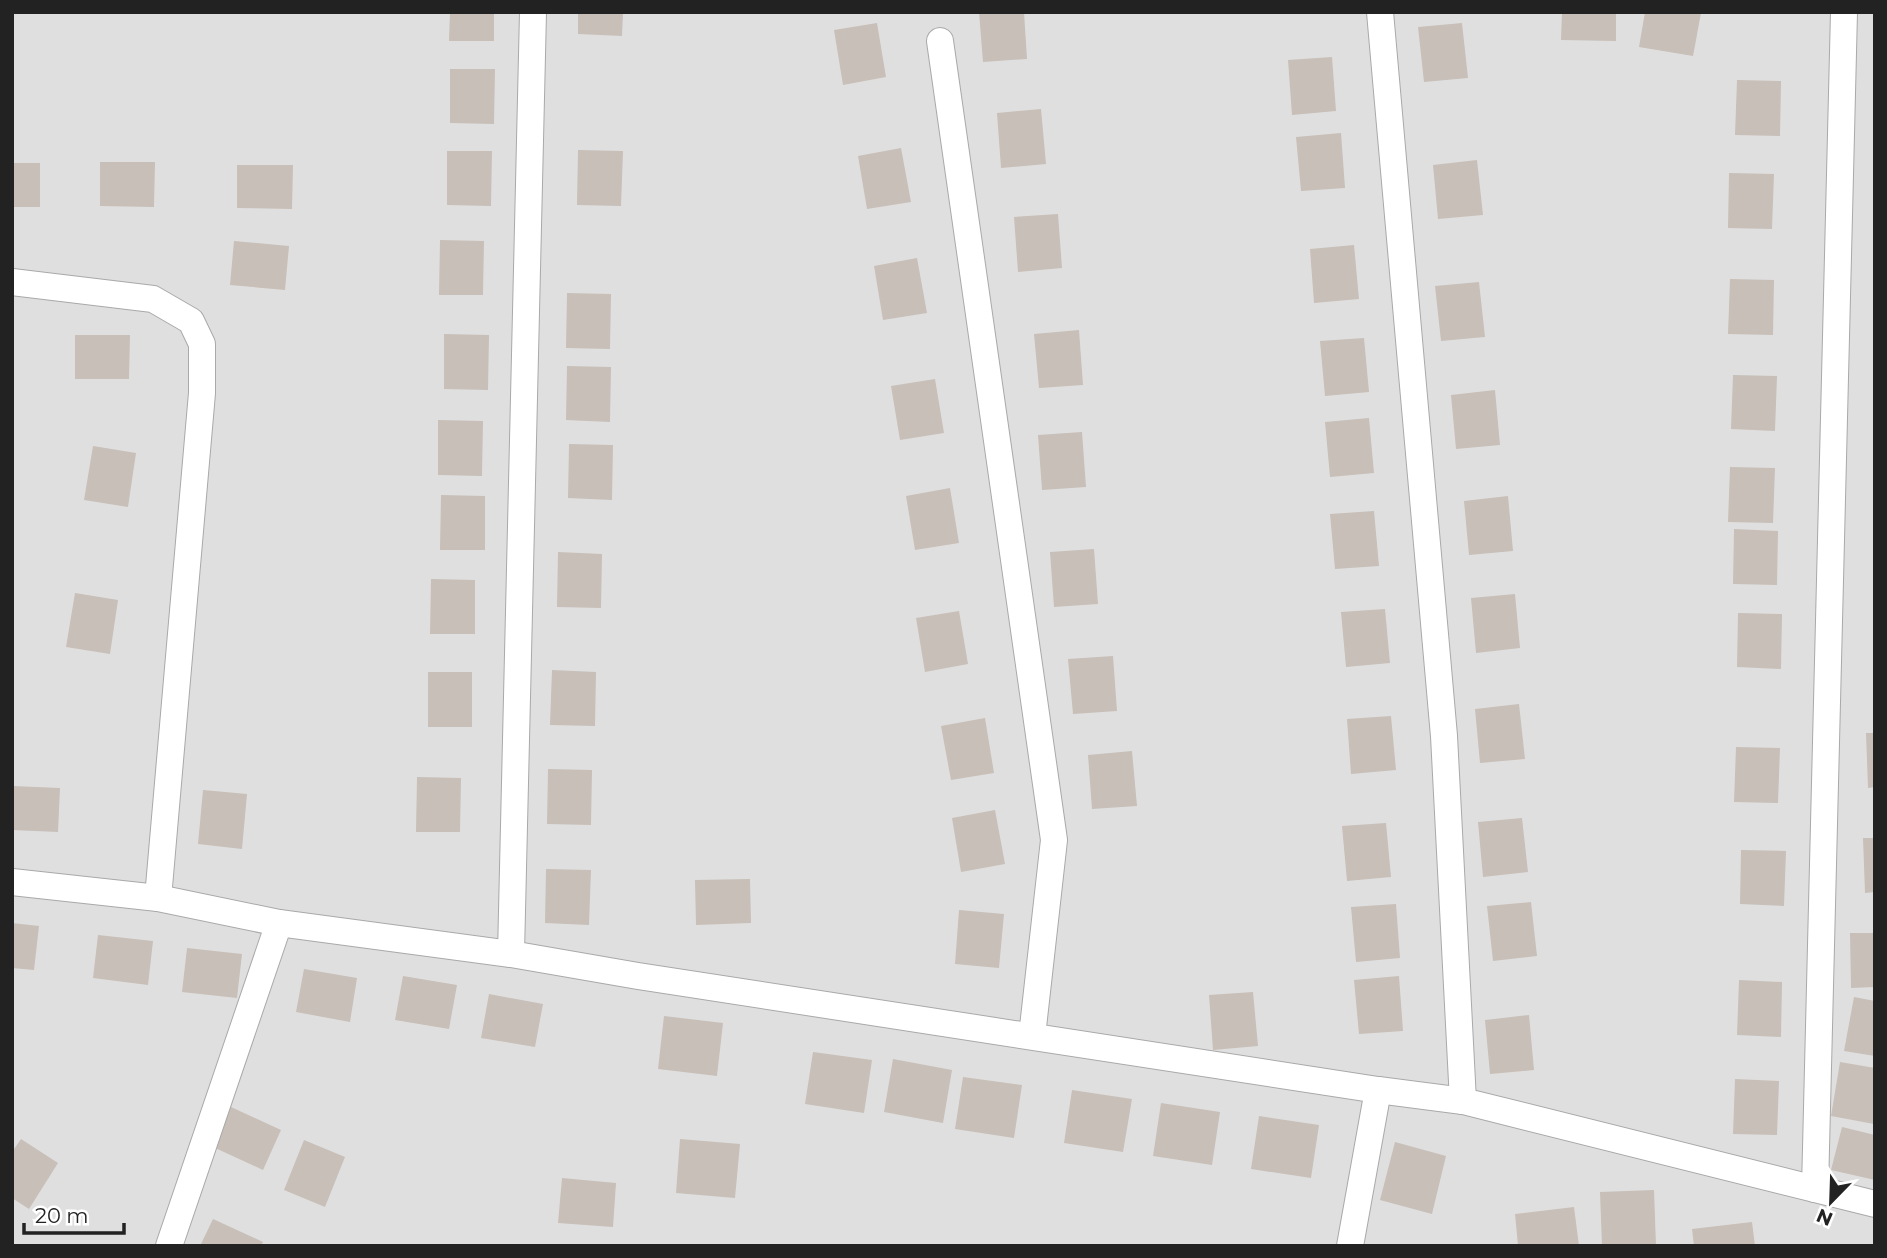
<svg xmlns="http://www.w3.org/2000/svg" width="1887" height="1258" font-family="Montserrat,sans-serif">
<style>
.residential{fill:#e0dfdf}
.building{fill:#c7bfb8}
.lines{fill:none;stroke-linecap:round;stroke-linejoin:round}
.street-casing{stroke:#a9a9a9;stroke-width:28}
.street{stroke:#fff;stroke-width:26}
</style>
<rect width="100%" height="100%" fill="#f2efe9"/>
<rect class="residential" x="12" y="12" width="1863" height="1234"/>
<g class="building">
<path d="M450 12H494V41H449Z"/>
<path d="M578 12H623L622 36 578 34Z"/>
<path d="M979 12H1024L1027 59 983 62Z"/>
<path d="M1562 12H1616V41L1561 40Z"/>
<path d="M1645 12 1701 13 1693 56 1639 47Z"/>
<path d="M877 23 886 77 843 85 834 30Z"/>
<path d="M1462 23 1468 78 1424 82 1418 27Z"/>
<path d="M1332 57 1336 111 1292 115 1288 60Z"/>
<path d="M450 69H495L494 124 450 123Z"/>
<path d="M1737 80 1781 81 1780 136 1735 135Z"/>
<path d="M1041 109 1046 164 1001 168 997 113Z"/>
<path d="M1341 133 1345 188 1301 191 1296 137Z"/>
<path d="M901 148 911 202 867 209 858 156Z"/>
<path d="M578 150 623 151 621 206 577 205Z"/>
<path d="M447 151H492L491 206 447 205Z"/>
<path d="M1477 160 1483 215 1438 219 1433 165Z"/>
<path d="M100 162H155L154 207 100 206Z"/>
<rect x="12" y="163" width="28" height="44"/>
<path d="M237 165H293L292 209 237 208Z"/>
<path d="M1729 173 1774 174 1772 229 1728 228Z"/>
<path d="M1058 214 1062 268 1018 272 1014 217Z"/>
<path d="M440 240 484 241 483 295H439Z"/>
<path d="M234 241 289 246 285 290 230 285Z"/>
<path d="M1354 245 1359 299 1314 303 1310 249Z"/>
<path d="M917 258 927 313 883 320 874 266Z"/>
<path d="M1730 279 1774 280 1773 335 1728 334Z"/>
<path d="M1479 282 1485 337 1441 341 1435 286Z"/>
<path d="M567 293 611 294 610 349 566 348Z"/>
<path d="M1079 330 1083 385 1039 388 1034 334Z"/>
<path d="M444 334 489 335 488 390 444 389Z"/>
<path d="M75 335H130L129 379H75Z"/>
<path d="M1364 338 1369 392 1325 396 1320 341Z"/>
<path d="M567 366 611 367 610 422 566 420Z"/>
<path d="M1733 375 1777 376 1775 431 1731 429Z"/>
<path d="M935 379 944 433 900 440 891 386Z"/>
<path d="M1495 390 1500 445 1456 449 1451 395Z"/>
<path d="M1369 418 1374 473 1330 477 1325 422Z"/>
<path d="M438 420 483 421 482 476 438 475Z"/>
<path d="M1082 432 1086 487 1042 490 1038 435Z"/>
<path d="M569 444 613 445 612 500 568 498Z"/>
<path d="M93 446 136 453 128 507 84 500Z"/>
<path d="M1730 467 1775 468 1773 523 1728 522Z"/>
<path d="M950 488 959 543 915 550 906 496Z"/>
<path d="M441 495 485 496V550H440Z"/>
<path d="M1508 496 1513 551 1469 555 1464 501Z"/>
<path d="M1374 511 1379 566 1335 569 1330 514Z"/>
<path d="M1734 529 1778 531 1777 585 1733 584Z"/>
<path d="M1094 549 1098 604 1054 607 1050 552Z"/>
<path d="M558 552 602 554 601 608 557 607Z"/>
<path d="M431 579 475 580V634H430Z"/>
<path d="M75 593 118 600 110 654 66 647Z"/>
<path d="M1515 594 1520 648 1476 653 1471 598Z"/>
<path d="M1385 609 1390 663 1346 667 1341 612Z"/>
<path d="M959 611 968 664 925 672 916 618Z"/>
<path d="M1738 613 1782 614 1781 669 1737 667Z"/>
<path d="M1113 656 1117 711 1073 714 1068 659Z"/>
<path d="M552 670 596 672 595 726 550 725Z"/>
<rect x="428" y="672" width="44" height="55"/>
<path d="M1519 704 1525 759 1480 763 1475 709Z"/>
<path d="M1391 716 1396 770 1351 774 1347 719Z"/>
<path d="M985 718 994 773 951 780 941 726Z"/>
<path d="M1866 733H1875V787L1868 788Z"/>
<path d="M1736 747 1780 748 1778 803 1734 802Z"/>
<path d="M1132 751 1137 806 1092 809 1088 755Z"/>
<path d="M548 769 592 770 591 825 547 824Z"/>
<path d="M417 777 461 778 460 832H416Z"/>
<path d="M12 786 60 788 58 832 12 830Z"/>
<path d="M203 790 247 794 242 849 198 844Z"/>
<path d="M995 810 1005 864 961 872 952 818Z"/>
<path d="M1522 818 1528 872 1483 877 1478 822Z"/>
<path d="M1386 823 1391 877 1347 881 1342 826Z"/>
<path d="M1863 838H1875V892L1865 893Z"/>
<path d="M1741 850 1786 851 1784 906 1740 904Z"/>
<path d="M546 869 591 870 589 925 545 923Z"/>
<path d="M750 879 751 923 696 925 695 880Z"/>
<path d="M1531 902 1537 956 1493 961 1487 906Z"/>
<path d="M1396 904 1400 958 1356 962 1351 907Z"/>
<path d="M959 910 1004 914 999 968 955 964Z"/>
<path d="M12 923 39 926 34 970 12 968Z"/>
<path d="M1850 933H1875V987L1851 988Z"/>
<path d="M98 935 153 941 148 985 93 978Z"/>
<path d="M187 948 242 954 237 998 182 992Z"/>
<path d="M304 969 357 978 350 1022 296 1012Z"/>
<path d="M403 976 457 985 449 1029 395 1020Z"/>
<path d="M1399 976 1403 1031 1359 1034 1354 980Z"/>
<path d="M1739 980 1782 982 1781 1037 1737 1035Z"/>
<path d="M1253 992 1258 1046 1213 1050 1209 995Z"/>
<path d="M489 994 543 1004 535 1047 481 1038Z"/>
<path d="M1854 997 1875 1001V1056L1844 1051Z"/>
<path d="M1529 1015 1534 1070 1490 1074 1485 1020Z"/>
<path d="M664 1016 723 1023 717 1076 658 1069Z"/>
<path d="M813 1052 872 1060 864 1113 805 1104Z"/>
<path d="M893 1059 952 1070 943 1123 884 1112Z"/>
<path d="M1840 1062 1875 1068 1874 1124 1831 1116Z"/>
<path d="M963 1077 1022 1085 1014 1138 955 1129Z"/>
<path d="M1735 1079 1779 1081 1777 1135 1733 1134Z"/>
<path d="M1072 1090 1132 1099 1123 1152 1064 1143Z"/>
<path d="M1161 1103 1220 1112 1212 1165 1153 1156Z"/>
<path d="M231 1107 281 1130 263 1170 213 1147Z"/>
<path d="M1259 1116 1319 1125 1311 1178 1251 1169Z"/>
<path d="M1842 1127 1875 1135V1180L1831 1170Z"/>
<path d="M21 1139 58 1163 29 1209 12 1198V1152Z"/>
<path d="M680 1139 740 1144 735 1198 676 1193Z"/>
<path d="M304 1140 345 1157 325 1207 284 1190Z"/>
<path d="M1395 1142 1446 1156 1432 1214 1380 1200Z"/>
<path d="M562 1178 616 1183 613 1227 558 1223Z"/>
<path d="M1654 1190 1656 1246H1602L1600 1192Z"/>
<path d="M1574 1207 1579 1246H1518L1515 1214Z"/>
<path d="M213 1219 263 1242 261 1246H200Z"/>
<path d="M1752 1222 1755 1246H1694L1692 1229Z"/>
</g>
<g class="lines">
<defs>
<g id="street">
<path d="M1380 12 1444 736 1463 1101"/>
<path d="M940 41 1054 840 1032 1036"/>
<path d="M12 282 153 299 191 321 202 344V393L158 898"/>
<path d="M12 882 158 898 279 923 511 954 638 976 1378 1090 1463 1101 1875 1204"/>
<path d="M511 954 533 12"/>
<path d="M1815 1189 1844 12"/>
<path d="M169 1246 279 923"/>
<path d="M1350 1246 1378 1090"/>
</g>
</defs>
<use href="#street" class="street-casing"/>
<use href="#street" class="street"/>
</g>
<rect width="1887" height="1258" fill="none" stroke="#222222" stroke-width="28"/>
<g transform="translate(1831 1202) rotate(203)" stroke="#ffffff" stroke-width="5" paint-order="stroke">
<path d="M0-5L12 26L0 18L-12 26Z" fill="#222222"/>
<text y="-10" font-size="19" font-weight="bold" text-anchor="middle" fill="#222222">N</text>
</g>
<path d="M24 1223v10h100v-10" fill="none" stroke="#222222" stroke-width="3.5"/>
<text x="35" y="1223" font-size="21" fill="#222222" stroke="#ffffff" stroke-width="5" paint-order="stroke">20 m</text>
</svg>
